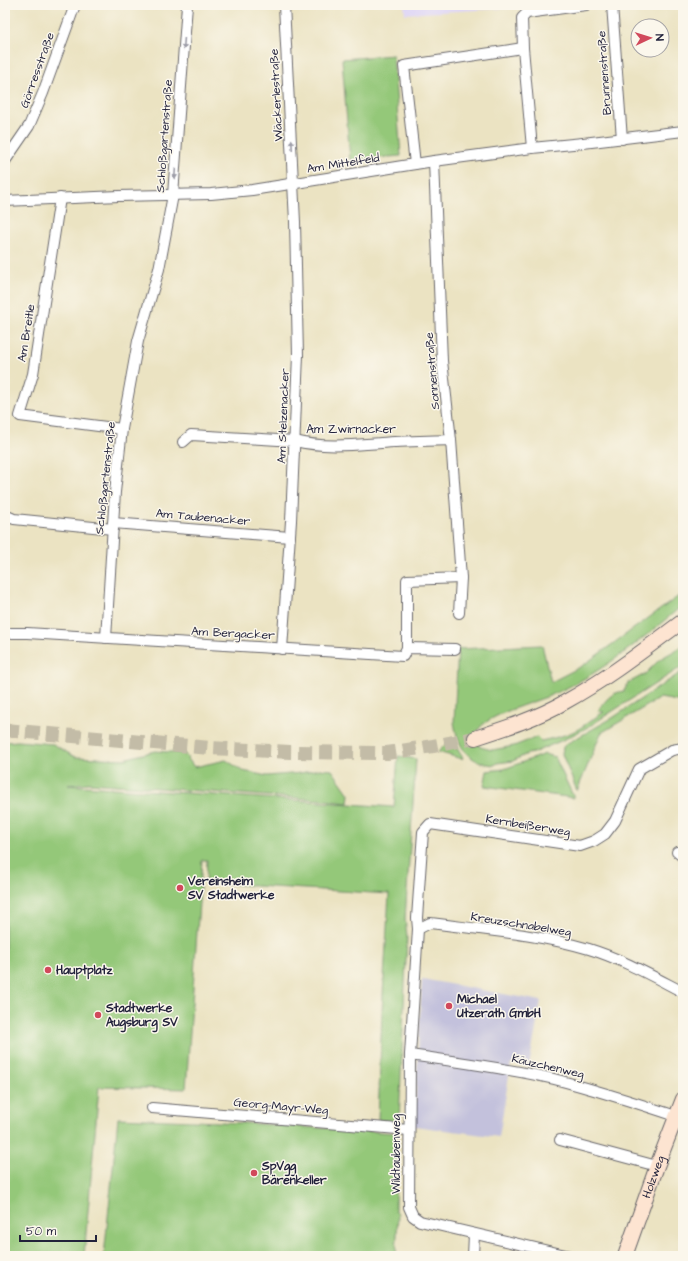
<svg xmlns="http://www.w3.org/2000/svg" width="688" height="1261" font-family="'Architects Daughter',sans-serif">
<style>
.built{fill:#ded5f6}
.industrial{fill:#c3c1dc}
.green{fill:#94c879;stroke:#5b755a}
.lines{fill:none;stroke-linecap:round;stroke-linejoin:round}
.secondary-tunnel{stroke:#c3bca7;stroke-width:14;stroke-dasharray:14 7;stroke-linecap:butt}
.street-casing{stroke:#68666a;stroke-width:12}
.secondary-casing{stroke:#68666a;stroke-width:16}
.street{stroke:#fff;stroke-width:10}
.secondary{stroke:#fde4d1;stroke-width:14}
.oneway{fill:#9c9ca7}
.poi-dot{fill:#d1495b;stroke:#fbf7ec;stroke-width:1.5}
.labels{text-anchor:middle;stroke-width:3;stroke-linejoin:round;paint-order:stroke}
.street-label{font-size:12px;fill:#22223b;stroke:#fbf7ec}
.poi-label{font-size:12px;font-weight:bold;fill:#22223b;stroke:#fbf7ec;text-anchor:start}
</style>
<rect width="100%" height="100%" fill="#fbf7ec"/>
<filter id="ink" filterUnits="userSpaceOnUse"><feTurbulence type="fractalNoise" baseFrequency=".025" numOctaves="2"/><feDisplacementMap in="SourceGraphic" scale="8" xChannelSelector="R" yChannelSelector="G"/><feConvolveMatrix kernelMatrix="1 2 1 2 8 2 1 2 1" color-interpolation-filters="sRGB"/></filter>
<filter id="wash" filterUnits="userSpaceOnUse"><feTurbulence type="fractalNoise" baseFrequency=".012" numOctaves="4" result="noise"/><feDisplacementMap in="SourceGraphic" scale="16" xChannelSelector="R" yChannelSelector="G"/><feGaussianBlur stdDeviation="0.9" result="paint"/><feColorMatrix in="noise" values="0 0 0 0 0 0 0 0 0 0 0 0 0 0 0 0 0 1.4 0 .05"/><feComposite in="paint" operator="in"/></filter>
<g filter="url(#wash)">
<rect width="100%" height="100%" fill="#ebe3c2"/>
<path class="built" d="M404 5H536L513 8 405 14Z"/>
<path class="industrial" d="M422 979 541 1001 529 1066 511 1063 499 1137 414 1126Z"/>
<g class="green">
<path d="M393 55 401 156 350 160 342 59Z"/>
<path d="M683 593V605C641 640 600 675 549 696 532 703 487 715 478 730 476 732 476 736 475 738L480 747 492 750 514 746 537 737 541 741C554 738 569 735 580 728 588 723 595 717 604 712L598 711C606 700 610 693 624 691L628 683 645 674 660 659 683 646V666L588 727 565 739 533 753 527 754 513 761 497 763 495 765C468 763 458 748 454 722L458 649 542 645 551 682 582 666Z"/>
<path d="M683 671V702L660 698 601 733 577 791 562 754 563 747 566 744 614 717Z"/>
<path d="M451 739 463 758 462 759 438 752Z"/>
<path d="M18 741 53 744 75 757 124 759 155 751 184 753 194 767 226 760 243 771 267 776 301 773 319 769 332 770 349 794 348 803 322 800 89 783 68 785 394 807 398 756 416 759 405 919 407 936 399 1121 378 1120 382 1011 389 894 206 883 207 860H202L186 1089 99 1087 84 1256H5V742Z"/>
<path d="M545 754 555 757 574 798 484 786 487 771 504 769Z"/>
<path d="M118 1118 244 1123 396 1133 395 1212 398 1213 396 1256H104Z"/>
</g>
</g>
<g filter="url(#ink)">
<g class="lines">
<path class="secondary-tunnel" d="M5 730 211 748 290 752 387 753 433 746 475 738"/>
<defs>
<g id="street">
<path d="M612 5 622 139"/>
<path d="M532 148 523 48 522 18 527 13 586 5"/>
<path d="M5 161 29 126 43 93 75 5"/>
<path d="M415 164 404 66 523 48"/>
<path d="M60 198 33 374 20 416 122 429"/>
<path d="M5 201 119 196 211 194 252 190 434 161 532 148 583 143 683 131"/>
<path d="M183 442 191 435 295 441C322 448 353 445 381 443 404 441 428 441 451 440"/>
<path d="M5 515 14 519 113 529"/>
<path d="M113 523 290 537"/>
<path d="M459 613 461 578"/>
<path d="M5 633H27L403 656 407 648 455 649"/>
<path d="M106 638 115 492 122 429 138 341 159 269 173 195 187 5"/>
<path d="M407 648V580L461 578 451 440 442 361 434 161"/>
<path d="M282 649 291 521 298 355 295 222 284 5"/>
<path d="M677 852 683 857"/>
<path d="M418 929 430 923C483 930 538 934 589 949 622 959 652 976 683 992"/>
<path d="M410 1055C458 1062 507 1068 554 1079 597 1090 640 1104 682 1118"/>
<path d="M152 1108 409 1130"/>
<path d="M560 1140 657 1166"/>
<path d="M473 1256 474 1234"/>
<path d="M570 1256 420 1221 413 1216 409 1207 410 1055 418 929 417 918 423 832 430 824 580 846 594 841 605 834 615 821 639 769 672 750 683 748"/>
</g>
<g id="secondary">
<path d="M475 738C506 728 537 718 565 702 607 679 645 649 683 621"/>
<path id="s1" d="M625 1256 657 1166 683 1099"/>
</g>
</defs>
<use href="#street" class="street-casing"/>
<use href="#secondary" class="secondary-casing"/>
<use href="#street" class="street"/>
<use href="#secondary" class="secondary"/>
</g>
<defs><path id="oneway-solid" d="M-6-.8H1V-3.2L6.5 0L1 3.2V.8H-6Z"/></defs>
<g class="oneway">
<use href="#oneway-solid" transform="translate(184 44) rotate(94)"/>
<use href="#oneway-solid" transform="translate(292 145) rotate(-93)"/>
<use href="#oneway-solid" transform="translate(175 174) rotate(94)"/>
</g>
</g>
<g class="poi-dot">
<circle cx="180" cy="888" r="4"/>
<circle cx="48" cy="970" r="4"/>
<circle cx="449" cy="1006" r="4"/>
<circle cx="98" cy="1015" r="4"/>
<circle cx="254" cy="1173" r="4"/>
</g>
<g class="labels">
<g class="street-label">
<text transform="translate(37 70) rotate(-70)" y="4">Görresstraße</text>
<text transform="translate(604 73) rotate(-94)" y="4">Brunnenstraße</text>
<text transform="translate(276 95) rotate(-93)" y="4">Wäckerlestraße</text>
<text transform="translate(164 136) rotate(-86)" y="4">Schloßgartenstraße</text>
<text transform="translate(343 163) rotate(-9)" y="4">Am Mittelfeld</text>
<text transform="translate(26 333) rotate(-81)" y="4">Am Breitle</text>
<text transform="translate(432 371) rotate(-95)" y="4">Sonnenstraße</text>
<text transform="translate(283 416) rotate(-88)" y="4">Am Stelzenacker</text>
<text x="351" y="433">Am Zwirnacker</text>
<text transform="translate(105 478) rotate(-84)" y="4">Schloßgartenstraße</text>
<text transform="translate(203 517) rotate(5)" y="4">Am Taubenacker</text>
<text transform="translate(233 633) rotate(3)" y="4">Am Bergacker</text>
<text transform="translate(528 825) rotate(9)" y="4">Kernbeißerweg</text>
<text transform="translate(521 924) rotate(9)" y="4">Kreuzschnabelweg</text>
<text transform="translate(548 1066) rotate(13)" y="4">Käuzchenweg</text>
<text transform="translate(281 1106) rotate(5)" y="4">Georg-Mayr-Weg</text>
<text transform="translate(396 1154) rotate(-90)" y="4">Wildtaubenweg</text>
<text dy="4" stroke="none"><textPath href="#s1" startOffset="84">Holzweg</textPath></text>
</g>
<g class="poi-label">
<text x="188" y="885">Vereinsheim<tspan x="188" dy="14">SV Stadtwerke</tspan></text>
<text x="56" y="974">Hauptplatz</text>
<text x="457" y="1003">Michael<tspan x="457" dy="14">Utzerath GmbH</tspan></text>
<text x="106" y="1012">Stadtwerke<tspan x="106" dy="14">Augsburg SV</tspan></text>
<text x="262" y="1170">SpVgg<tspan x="262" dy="14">Bärenkeller</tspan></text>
</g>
</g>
<rect width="688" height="1261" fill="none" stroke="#fbf7ec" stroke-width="20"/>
<g transform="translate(650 38) rotate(86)"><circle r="19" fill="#fbf7ec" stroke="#a4a2a5"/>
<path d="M0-3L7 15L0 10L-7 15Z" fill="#d1495b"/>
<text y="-6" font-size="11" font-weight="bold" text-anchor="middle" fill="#22223b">N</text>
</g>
<path d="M20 1235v6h76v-6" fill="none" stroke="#22223b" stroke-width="2"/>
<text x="26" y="1235" font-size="12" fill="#22223b" stroke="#fbf7ec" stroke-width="3" paint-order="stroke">50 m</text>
</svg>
